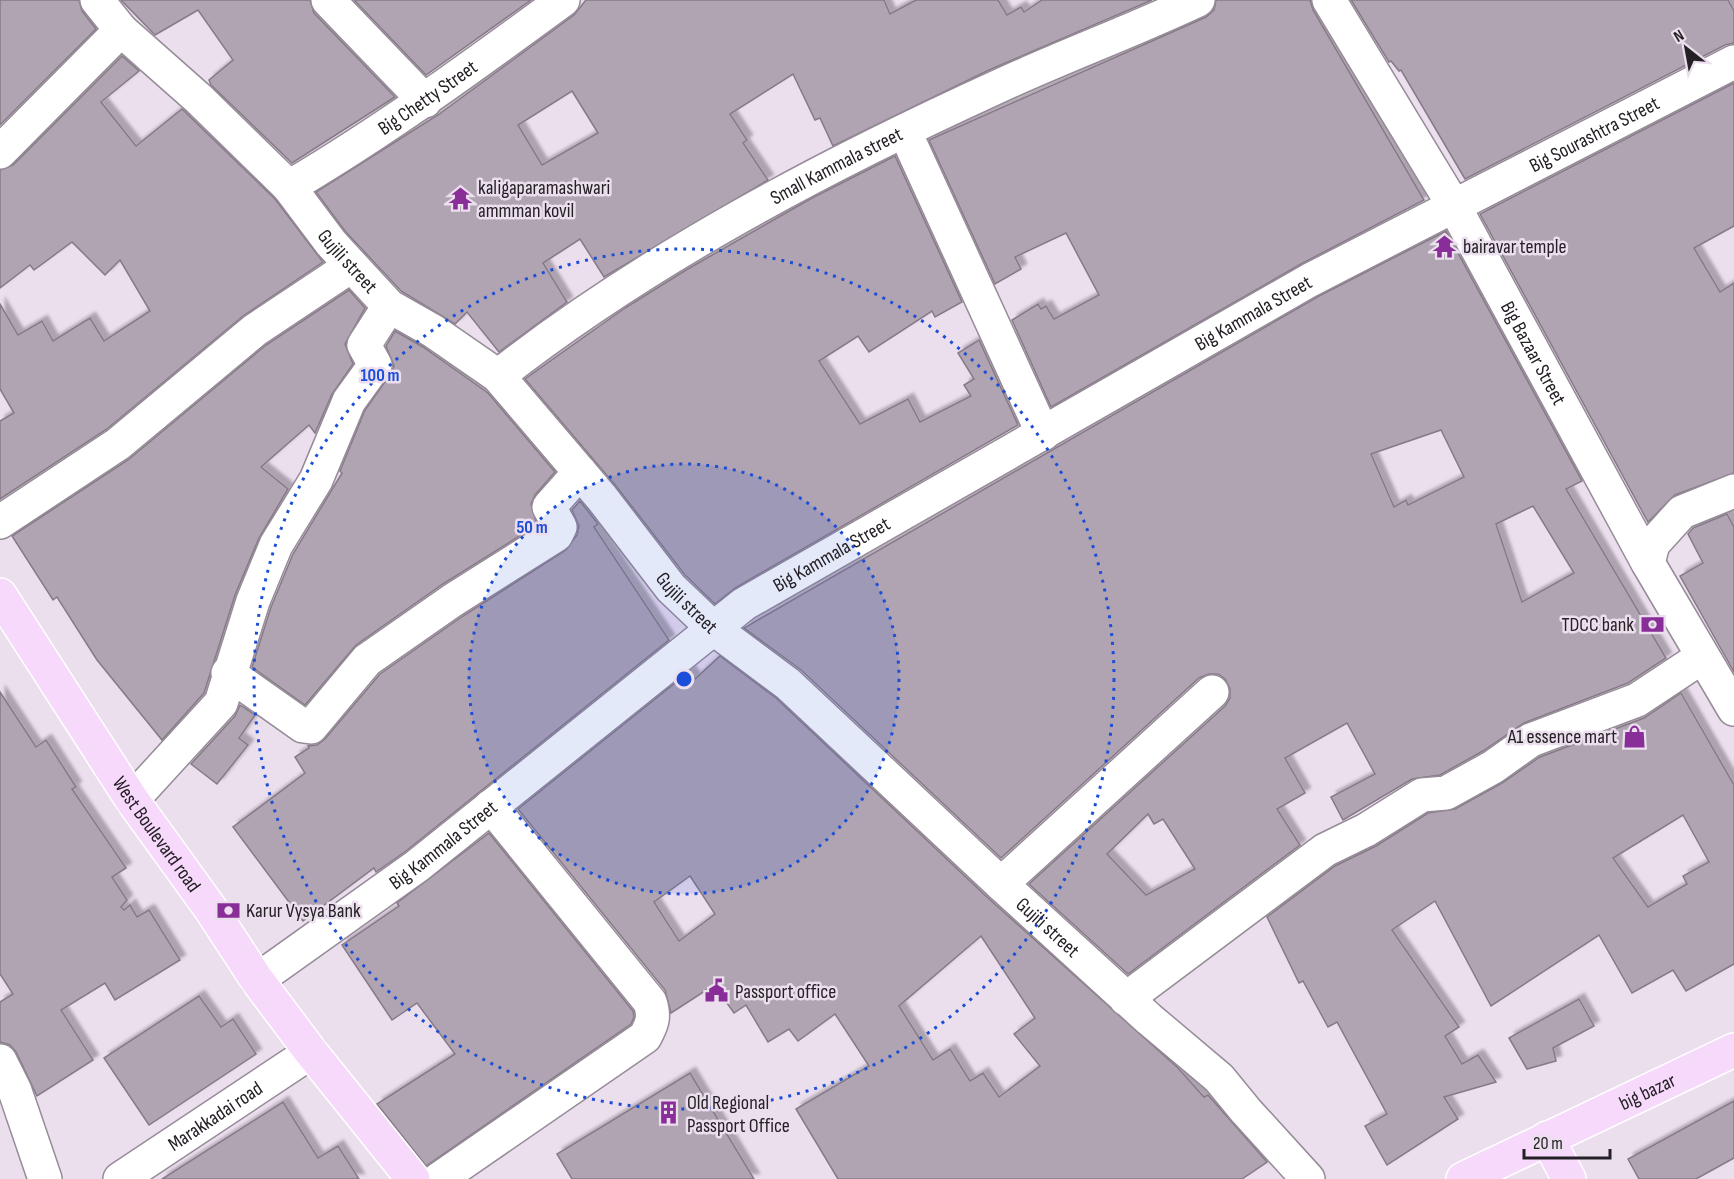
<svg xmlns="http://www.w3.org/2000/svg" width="1734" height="1179" font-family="'Sofia Sans Condensed',sans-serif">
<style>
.building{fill:#b0a4b2;stroke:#867a87;stroke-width:1.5;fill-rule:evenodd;filter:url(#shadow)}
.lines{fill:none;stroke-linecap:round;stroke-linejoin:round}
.minor-casing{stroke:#968b98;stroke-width:36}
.major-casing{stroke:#fff;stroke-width:36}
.minor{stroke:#fff;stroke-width:33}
.major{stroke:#f6d9fb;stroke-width:33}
.ring{fill:none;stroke:#1d4ed8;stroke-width:3;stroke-dasharray:3 6}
.labels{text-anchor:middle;stroke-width:5;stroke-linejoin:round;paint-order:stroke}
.street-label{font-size:20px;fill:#252026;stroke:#ebdeed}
.poi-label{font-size:20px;fill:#252026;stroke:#ebdeed;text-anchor:start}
.centre{fill:#1d4ed8;stroke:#ebdeed;stroke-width:3}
.ring-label{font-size:18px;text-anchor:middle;font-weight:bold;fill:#1d4ed8;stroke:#ebdeed;stroke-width:5;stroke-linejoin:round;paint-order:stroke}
</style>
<defs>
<filter id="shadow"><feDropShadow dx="5.5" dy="-5.5" stdDeviation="1.5" flood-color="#0004"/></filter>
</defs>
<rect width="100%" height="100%" fill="#ebdeed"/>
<g class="building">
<path d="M0 0H79L82 11 96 29 0 125Z"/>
<path d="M121 0H310L314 13 395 97 292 163 211 85 209 80 233 60 198 10 155 35Z"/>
<path d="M354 0H531L426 75Z"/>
<path d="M586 0H884L890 14 916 0H998L1007 15 1021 7 1024 12 1042 0H1152L989 70 833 146 820 118 815 120 793 74 730 114 747 140 743 143 768 180 604 277 580 239 543 263 567 302 499 352 467 312 455 324 401 291 345 231 316 192 438 115 574 15ZM572 91 598 133 542 165 518 125Z"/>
<path d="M1216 0H1310L1313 10 1424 200 1301 264 1051 407 1012 320 1038 304 1041 309 1046 306 1054 319 1099 295 1066 233 1015 257 1021 269 995 284 929 140 1206 17 1214 10Z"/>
<path d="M1351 0H1728L1734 11V43L1725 45 1465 179 1401 70 1399 71 1391 61 1389 62Z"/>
<path d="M122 56 139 71 101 102 136 146 182 109 275 199 323 262 243 316 107 429 0 499V421L14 413 0 389V304L18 335 42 321 53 341 90 318 104 341 150 311 120 260 105 275 72 242 34 270 30 265 0 288V170L13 165Z"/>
<path d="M1734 83V226L1694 248 1720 292 1734 283V473L1675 495 1648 522 1480 214Z"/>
<path d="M895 156 962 302 935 317 932 311 869 352 858 336 819 361 860 424 908 399 920 422 971 396 964 385 974 379 958 353 979 340 1018 425 735 588 715 604 685 575 616 486 525 379 625 308 686 270 812 198Z"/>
<path d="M1446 231 1582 481 1566 489 1666 658 1628 683 1524 723 1483 751 1440 775 1412 779 1343 820 1331 797 1375 774 1347 723 1285 758 1305 793 1277 809 1300 845 1128 974 1029 884 1225 706 1230 698V689L1225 679 1218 674H1209L1199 678 1001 858 801 670 744 628 1319 296ZM1441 430 1464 477 1408 505 1406 500 1394 507 1371 454ZM1533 506 1574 573 1522 602 1496 524ZM1148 814 1154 824 1163 819 1195 869 1146 895 1107 854Z"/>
<path d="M349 290 365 308 345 344 353 364 332 394 315 433 309 425 261 467 288 489 259 538 235 595 204 693 162 740 97 660 57 597 53 600 12 536 128 460 266 345Z"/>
<path d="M395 331 423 347 488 393 555 472 535 495 531 504 537 525 443 584 356 645 305 705 252 667 271 607 293 554 342 473 340 471 365 410 390 375 394 366 386 346Z"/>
<path d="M580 501 598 524 594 527 669 640 406 851 376 872 374 868 303 921 233 827 305 773 295 757 309 748 308 746 317 745 325 739 380 674 463 616 566 550 577 535 579 526 572 510Z"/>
<path d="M1727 514 1734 527V672L1680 576 1703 563 1688 534 1693 528Z"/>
<path d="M720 656 776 698 988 898 1178 1068 1204 1097 1208 1095 1267 1162 1242 1179H838L796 1109 869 1066 835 1014 798 1041 789 1029 768 1042 746 1005 734 1013 714 985 671 1013 665 990 518 809 690 671 695 679ZM690 876 715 914 679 941 654 902ZM981 936 1035 1018 1014 1034 1040 1066 999 1097 983 1073 970 1081 950 1049 933 1060 899 1006Z"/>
<path d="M0 692 36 747 46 740 76 787 72 789 126 868 112 877 127 900 121 907 124 910 130 905 137 917 149 910 180 960 115 1000 105 983 61 1010 93 1060 37 1096 16 1052 10 1045 0 1042V1002L13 994 0 974Z"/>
<path d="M1681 693 1734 785V964L1686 991 1673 970 1632 993 1599 935 1491 1006 1435 901 1392 930 1459 1027 1445 1036 1462 1064 1478 1055 1496 1082 1444 1097 1458 1119 1387 1165 1365 1126 1387 1114 1337 1022 1328 1027 1303 981 1299 983 1267 917 1335 866 1376 846 1428 813 1455 809 1502 783 1540 757 1644 718ZM1683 815 1709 862 1683 876 1687 884 1648 907 1613 858Z"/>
<path d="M240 705 255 715 239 738 248 745 217 784 191 764 235 716Z"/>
<path d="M489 833 633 1011 634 1017 631 1024 426 1166 377 1104 455 1054 417 1003 392 1020 342 945 399 906 397 903Z"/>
<path d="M199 996 221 1027 233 1019 256 1054 149 1125 104 1058Z"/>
<path d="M1579 999 1594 1026 1553 1048 1556 1061 1527 1069 1509 1038Z"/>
<path d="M690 1073 754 1179H572L557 1154Z"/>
<path d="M1734 1101V1158L1696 1179H1639L1628 1159Z"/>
<path d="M283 1102 318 1158 338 1146 359 1179H162Z"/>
</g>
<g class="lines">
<defs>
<g id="minor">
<path id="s1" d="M97 0 121 30 199 99 289 187 331 243 389 306 433 331 498 376 602 498 671 588 713 628 788 684 1001 884 1149 1019 1219 1078 1246 1111 1308 1179"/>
<path d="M328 0 425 101"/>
<path id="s2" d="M1329 0 1454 206 1648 563 1734 709"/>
<path d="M905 132 1043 434"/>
<path d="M0 152 121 30"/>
<path id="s3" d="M289 187C384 131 473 66 563 0"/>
<path id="s4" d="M498 376C647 259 826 165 997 87 1064 56 1132 31 1198 0"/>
<path d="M0 522 118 444 255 330 351 266"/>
<path d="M1648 563 1653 544 1682 512 1734 491"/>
<path d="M228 673 303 726 311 727 367 660 453 600 556 535 560 527 549 507 580 472"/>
<path d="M132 800 221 703 253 601 276 545 316 480 349 401 375 365 364 345 389 306"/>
<path d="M1001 884 1212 692"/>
<path id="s5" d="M257 980 417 866 744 604 1310 280 1734 62"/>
<path d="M1126 999 1325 850 1366 830 1422 795 1446 793 1493 767 1531 740 1637 700 1702 657"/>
<path d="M0 1061 15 1091 45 1179"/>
<path id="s6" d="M120 1179 311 1052"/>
<path d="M439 1179 645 1037C652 1024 655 1017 650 1002L491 806"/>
</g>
<g id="major">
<path id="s7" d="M0 595 132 800 210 908 257 980 311 1052 413 1179"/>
<path d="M1547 1138 1569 1179"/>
<path id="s8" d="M1463 1179 1734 1050"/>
</g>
</defs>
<use href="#minor" class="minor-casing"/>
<use href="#major" class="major-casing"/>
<use href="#minor" class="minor"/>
<use href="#major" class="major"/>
</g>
<circle cx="684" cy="679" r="215" fill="#1d4ed8" fill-opacity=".12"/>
<g class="ring">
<circle cx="684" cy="679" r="215"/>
<circle cx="684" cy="679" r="430"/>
</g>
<defs>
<symbol id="temple-bare" viewBox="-9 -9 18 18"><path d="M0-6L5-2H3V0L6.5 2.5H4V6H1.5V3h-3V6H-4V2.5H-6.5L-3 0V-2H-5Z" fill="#892e99" stroke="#ebdeed" stroke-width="2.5" paint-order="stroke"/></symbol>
<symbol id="bank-bare" viewBox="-9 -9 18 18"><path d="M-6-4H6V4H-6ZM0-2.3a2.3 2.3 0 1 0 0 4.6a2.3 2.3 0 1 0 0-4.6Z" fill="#892e99" stroke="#ebdeed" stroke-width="2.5" paint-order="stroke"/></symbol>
<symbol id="shop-bare" viewBox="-9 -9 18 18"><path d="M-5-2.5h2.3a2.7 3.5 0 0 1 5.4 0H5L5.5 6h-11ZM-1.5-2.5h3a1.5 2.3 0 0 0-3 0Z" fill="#892e99" stroke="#ebdeed" stroke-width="2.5" paint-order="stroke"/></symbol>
<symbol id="civic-bare" viewBox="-9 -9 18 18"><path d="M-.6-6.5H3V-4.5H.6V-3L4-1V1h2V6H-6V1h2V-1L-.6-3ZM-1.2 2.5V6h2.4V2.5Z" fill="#892e99" stroke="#ebdeed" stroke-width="2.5" paint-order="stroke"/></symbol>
<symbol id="building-bare" viewBox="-9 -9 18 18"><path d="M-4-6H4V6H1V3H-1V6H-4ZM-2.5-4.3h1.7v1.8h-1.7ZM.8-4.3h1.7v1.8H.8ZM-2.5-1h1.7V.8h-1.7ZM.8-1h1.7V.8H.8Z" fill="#892e99" stroke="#ebdeed" stroke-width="2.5" paint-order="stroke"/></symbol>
</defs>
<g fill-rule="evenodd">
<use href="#temple-bare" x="444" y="182" width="33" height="33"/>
<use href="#temple-bare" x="1428" y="230" width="33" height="33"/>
<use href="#bank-bare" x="1636" y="608" width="33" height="33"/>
<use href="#shop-bare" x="1618" y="720" width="33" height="33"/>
<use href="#bank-bare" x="212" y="894" width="33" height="33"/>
<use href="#civic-bare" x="700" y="974" width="33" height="33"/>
<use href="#building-bare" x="652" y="1096" width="33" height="33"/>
</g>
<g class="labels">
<g class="street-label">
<text dy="7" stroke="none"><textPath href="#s3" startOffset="165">Big Chetty Street</textPath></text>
<text dy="7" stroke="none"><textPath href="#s5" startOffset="1587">Big Sourashtra Street</textPath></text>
<text dy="7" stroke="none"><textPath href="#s4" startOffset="399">Small Kammala street</textPath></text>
<text dy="7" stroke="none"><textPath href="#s1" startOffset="363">Gujili street</textPath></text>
<text dy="7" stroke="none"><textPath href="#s5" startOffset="1202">Big Kammala Street</textPath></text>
<text dy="7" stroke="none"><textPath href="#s2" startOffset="408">Big Bazaar Street</textPath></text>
<text dy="7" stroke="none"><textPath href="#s5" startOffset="716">Big Kammala Street</textPath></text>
<text dy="7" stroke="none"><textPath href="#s1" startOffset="849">Gujili street</textPath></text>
<text dy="7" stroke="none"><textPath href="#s7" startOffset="286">West Boulevard road</textPath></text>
<text dy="7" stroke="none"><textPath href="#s5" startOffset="230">Big Kammala Street</textPath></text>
<text dy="7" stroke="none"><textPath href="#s1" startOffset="1335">Gujili street</textPath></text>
<text dy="7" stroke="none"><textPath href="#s8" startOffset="204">big bazar</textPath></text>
<text dy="7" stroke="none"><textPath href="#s6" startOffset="114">Marakkadai road</textPath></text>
</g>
<g class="poi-label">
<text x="478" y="194">kaligaparamashwari<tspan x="478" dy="23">ammman kovil</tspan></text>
<text x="1463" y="253">bairavar temple</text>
<text x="1634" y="631" text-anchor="end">TDCC bank</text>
<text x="1617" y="743" text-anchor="end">A1 essence mart</text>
<text x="246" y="917">Karur Vysya Bank</text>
<text x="735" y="998">Passport office</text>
<text x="687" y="1109">Old Regional<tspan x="687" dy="23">Passport Office</tspan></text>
</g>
</g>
<circle cx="684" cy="679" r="9" class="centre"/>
<g class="ring-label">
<text x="380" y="381">100 m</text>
<text x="532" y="533">50 m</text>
</g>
<g transform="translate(1686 48) rotate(329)" stroke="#ebdeed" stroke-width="4.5" paint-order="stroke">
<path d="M0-4.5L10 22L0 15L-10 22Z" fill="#252026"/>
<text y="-9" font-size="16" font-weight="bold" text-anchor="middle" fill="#252026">N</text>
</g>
<path d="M1524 1149v9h86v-9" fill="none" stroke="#252026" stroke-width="3"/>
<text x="1533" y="1149" font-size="18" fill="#252026" stroke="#ebdeed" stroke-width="4.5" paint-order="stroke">20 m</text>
</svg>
